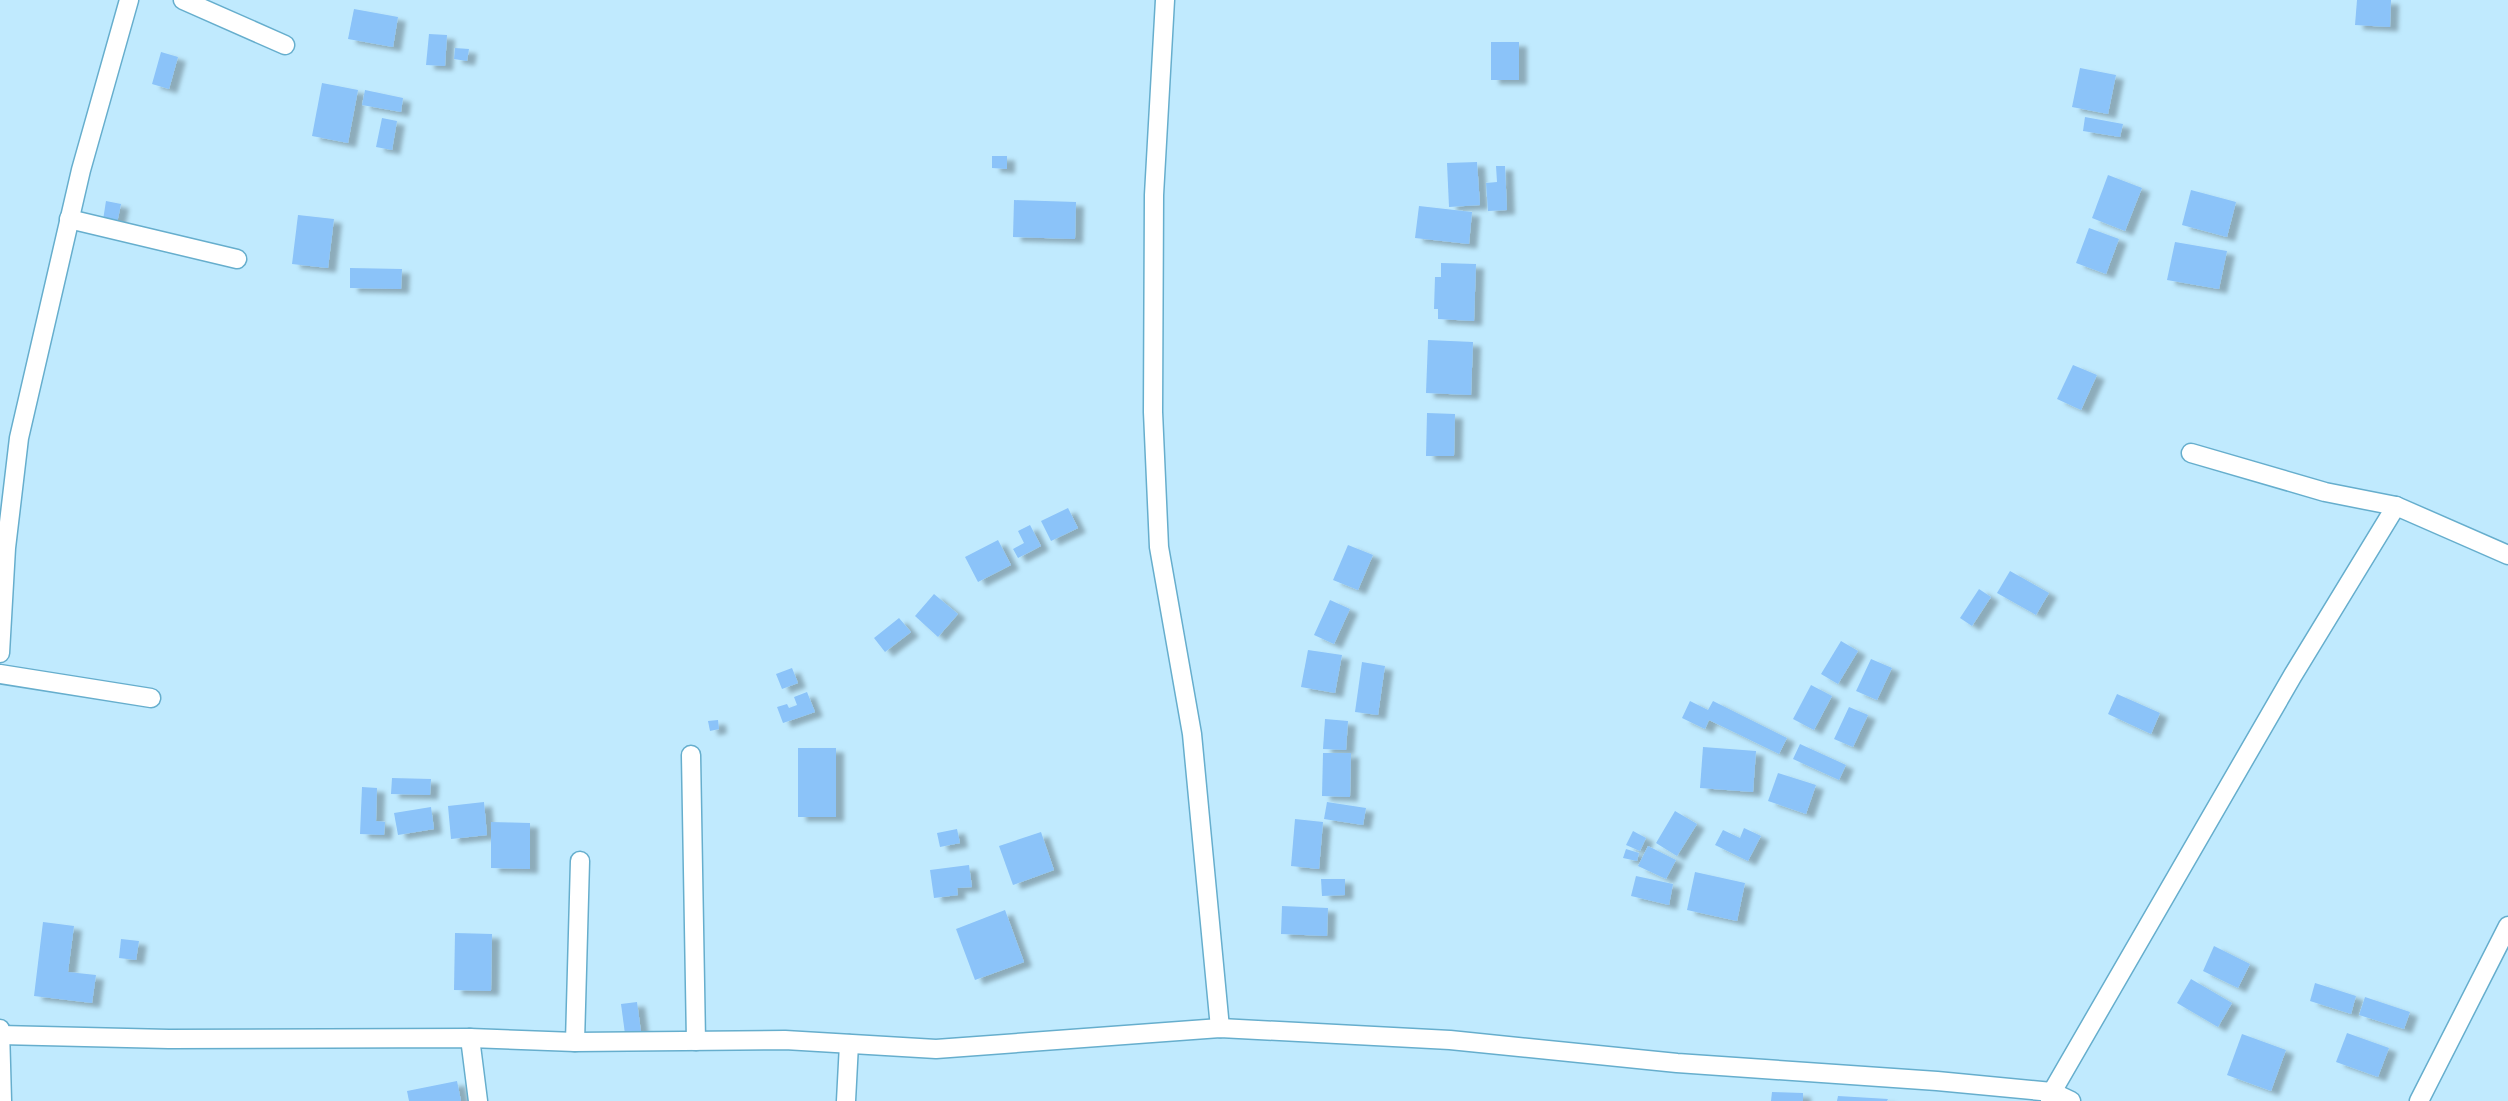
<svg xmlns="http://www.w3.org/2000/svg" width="2508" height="1101" font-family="Figtree,sans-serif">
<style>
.building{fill:#8bc3f9;filter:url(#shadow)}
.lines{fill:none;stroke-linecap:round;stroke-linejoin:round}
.street-casing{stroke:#66aecd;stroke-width:21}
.street{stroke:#fff;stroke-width:18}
</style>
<defs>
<filter id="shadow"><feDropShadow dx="8" dy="4.5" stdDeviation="2" flood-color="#0004"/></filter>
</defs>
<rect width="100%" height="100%" fill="#c0eafe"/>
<g class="building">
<path d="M2357 0H2391L2390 27 2355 25Z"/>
<path d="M354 9 398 17 393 47 348 39Z"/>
<path d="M429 34 447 35 445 66 426 65Z"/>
<rect x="1491" y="42" width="28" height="38"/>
<path d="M455 48 469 49 467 61 454 59Z"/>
<path d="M161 52 178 57 169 89 152 84Z"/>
<path d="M2080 68 2116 75 2108 114 2072 107Z"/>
<path d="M322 83 358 90 348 143 312 136Z"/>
<path d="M365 90 403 98 401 112 362 105Z"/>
<path d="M2085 117 2123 124 2120 137 2083 131Z"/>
<path d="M382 118 397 121 392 150 376 147Z"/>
<path d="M992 156H1007V169L992 168Z"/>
<path d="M1477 162 1480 205 1449 207 1447 163Z"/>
<path d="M1496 166H1505L1507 210 1488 211 1486 183 1497 182Z"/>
<path d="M2108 175 2142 188 2125 231 2092 218Z"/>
<path d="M2191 190 2236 202 2227 237 2182 225Z"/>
<path d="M1014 200 1076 202 1075 239 1013 237Z"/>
<path d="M106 201 121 204 117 223 103 220Z"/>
<path d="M1419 206 1472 212 1469 244 1415 238Z"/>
<path d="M298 215 334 219 328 268 292 264Z"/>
<path d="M2089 228 2119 239 2106 274 2076 263Z"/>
<path d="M2175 242 2227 251 2219 289 2167 280Z"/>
<path d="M1441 263 1476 264 1474 321 1438 319V309H1434L1435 277H1441Z"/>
<path d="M350 268 402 269 401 289 350 288Z"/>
<path d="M1428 340 1473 342 1471 395 1426 393Z"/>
<path d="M2073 365 2097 375 2081 410 2057 399Z"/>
<path d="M1427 413 1455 414 1454 456H1426Z"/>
<path d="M1068 508 1078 528 1051 541 1041 521Z"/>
<path d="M1030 525 1041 546 1018 558 1013 549 1024 543 1018 531Z"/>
<path d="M998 540 1011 565 978 582 965 557Z"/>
<path d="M1348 545 1373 555 1358 590 1333 580Z"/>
<path d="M2010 571 2049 593 2036 615 1997 593Z"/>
<path d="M1979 589 1991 597 1972 626 1960 618Z"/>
<path d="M934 594 958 614 938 637 915 616Z"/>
<path d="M1330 600 1350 609 1334 644 1314 635Z"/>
<path d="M899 618 911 632 885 652 874 638Z"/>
<path d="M1841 641 1858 651 1838 684 1821 674Z"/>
<path d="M1308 650 1342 655 1335 693 1301 687Z"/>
<path d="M1871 659 1892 668 1877 700 1856 691Z"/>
<path d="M1362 662 1385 666 1378 715 1355 712Z"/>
<path d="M792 668 798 683 782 689 776 674Z"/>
<path d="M1811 685 1832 696 1814 730 1793 719Z"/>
<path d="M807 692 815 712 783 723 777 707 787 704 789 708 797 705 794 697Z"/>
<path d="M2117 694 2160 713 2151 734 2108 714Z"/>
<path d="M1690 701 1708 710 1713 701 1787 738 1779 754 1709 720 1705 729 1682 718Z"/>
<path d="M1849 707 1868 715 1853 747 1834 739Z"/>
<path d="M1325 719 1348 721 1346 750 1323 749Z"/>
<path d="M718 720 719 729 710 731 708 721Z"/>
<path d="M1800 744 1846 765 1839 780 1793 759Z"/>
<path d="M1703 747 1756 751 1753 792 1700 788Z"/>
<rect x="798" y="748" width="38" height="69"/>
<path d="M1323 753H1351L1350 797 1322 796Z"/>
<path d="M1778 773 1816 785 1806 814 1768 801Z"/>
<path d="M392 778 431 779 430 795 391 794Z"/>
<path d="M362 787 377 788 376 821 385 822 384 835 360 834Z"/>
<path d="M484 802 487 835 451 839 448 806Z"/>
<path d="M1327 802 1366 808 1363 825 1324 819Z"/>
<path d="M431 807 434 829 398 835 394 813Z"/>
<path d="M1675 811 1697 824 1677 856 1656 843Z"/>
<path d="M1295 819 1323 822 1319 869 1291 866Z"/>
<path d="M491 822 530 823V869L491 868Z"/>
<path d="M1744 828 1761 836 1748 861 1715 845 1723 830 1740 838Z"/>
<path d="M957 829 960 843 940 847 937 833Z"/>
<path d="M1633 831 1646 838 1640 851 1626 845Z"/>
<path d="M1041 832 1054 870 1013 885 999 846Z"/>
<path d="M1648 846 1676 860 1666 879 1638 866Z"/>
<path d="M1626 849 1639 853 1637 861 1623 858Z"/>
<path d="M969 865 972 887 957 888 958 895 934 898 930 870Z"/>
<path d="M1695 872 1745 883 1737 921 1687 910Z"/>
<path d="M1636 876 1673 884 1669 905 1631 896Z"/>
<path d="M1321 879H1345V895L1322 896Z"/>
<path d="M1282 906 1328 908 1327 936 1281 934Z"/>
<path d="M1005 910 1024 962 975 980 956 929Z"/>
<path d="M43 922 74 926 68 972 96 975 92 1003 34 996Z"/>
<path d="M455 933 492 934 491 991 454 990Z"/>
<path d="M121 939 139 941 136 960 119 958Z"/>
<path d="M2214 946 2250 964 2238 988 2203 971Z"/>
<path d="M2191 979 2232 1003 2218 1027 2177 1003Z"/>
<path d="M2315 983 2356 996 2351 1014 2310 1001Z"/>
<path d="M2365 997 2410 1012 2404 1029 2359 1015Z"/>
<path d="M637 1002 641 1032 625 1034 621 1004Z"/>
<path d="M2347 1033 2389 1048 2378 1077 2336 1062Z"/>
<path d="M2242 1034 2286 1050 2271 1091 2227 1075Z"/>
<path d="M457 1081 461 1101H409L407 1091Z"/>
<path d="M1772 1092 1803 1093V1101H1771Z"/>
<path d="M1838 1096 1888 1099 1887 1101H1837Z"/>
</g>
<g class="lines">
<defs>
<g id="street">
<path d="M183 0 285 45"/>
<path d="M1165 0 1154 195 1153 412 1159 547 1192 734 1220 1028"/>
<path d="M69 219 237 259"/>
<path d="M2191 453 2325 492 2396 506 2508 555"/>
<path d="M0 653 6 548 19 438 81 170 129 0"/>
<path d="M0 674 151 698"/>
<path d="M691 755 696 1041"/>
<path d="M0 1029 2 1101"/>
<path d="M0 1035 169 1039 470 1038 575 1042 785 1040 936 1049 1220 1028 1450 1040 1677 1063 1937 1081 2052 1092 2071 1101"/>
<path d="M470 1038 478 1101"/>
<path d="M575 1042 580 861"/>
<path d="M846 1101 849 1044"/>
<path d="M2050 1101 2052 1092 2293 675 2396 506"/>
<path d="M2419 1101 2508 926"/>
</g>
</defs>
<use href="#street" class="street-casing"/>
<use href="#street" class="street"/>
</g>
</svg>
